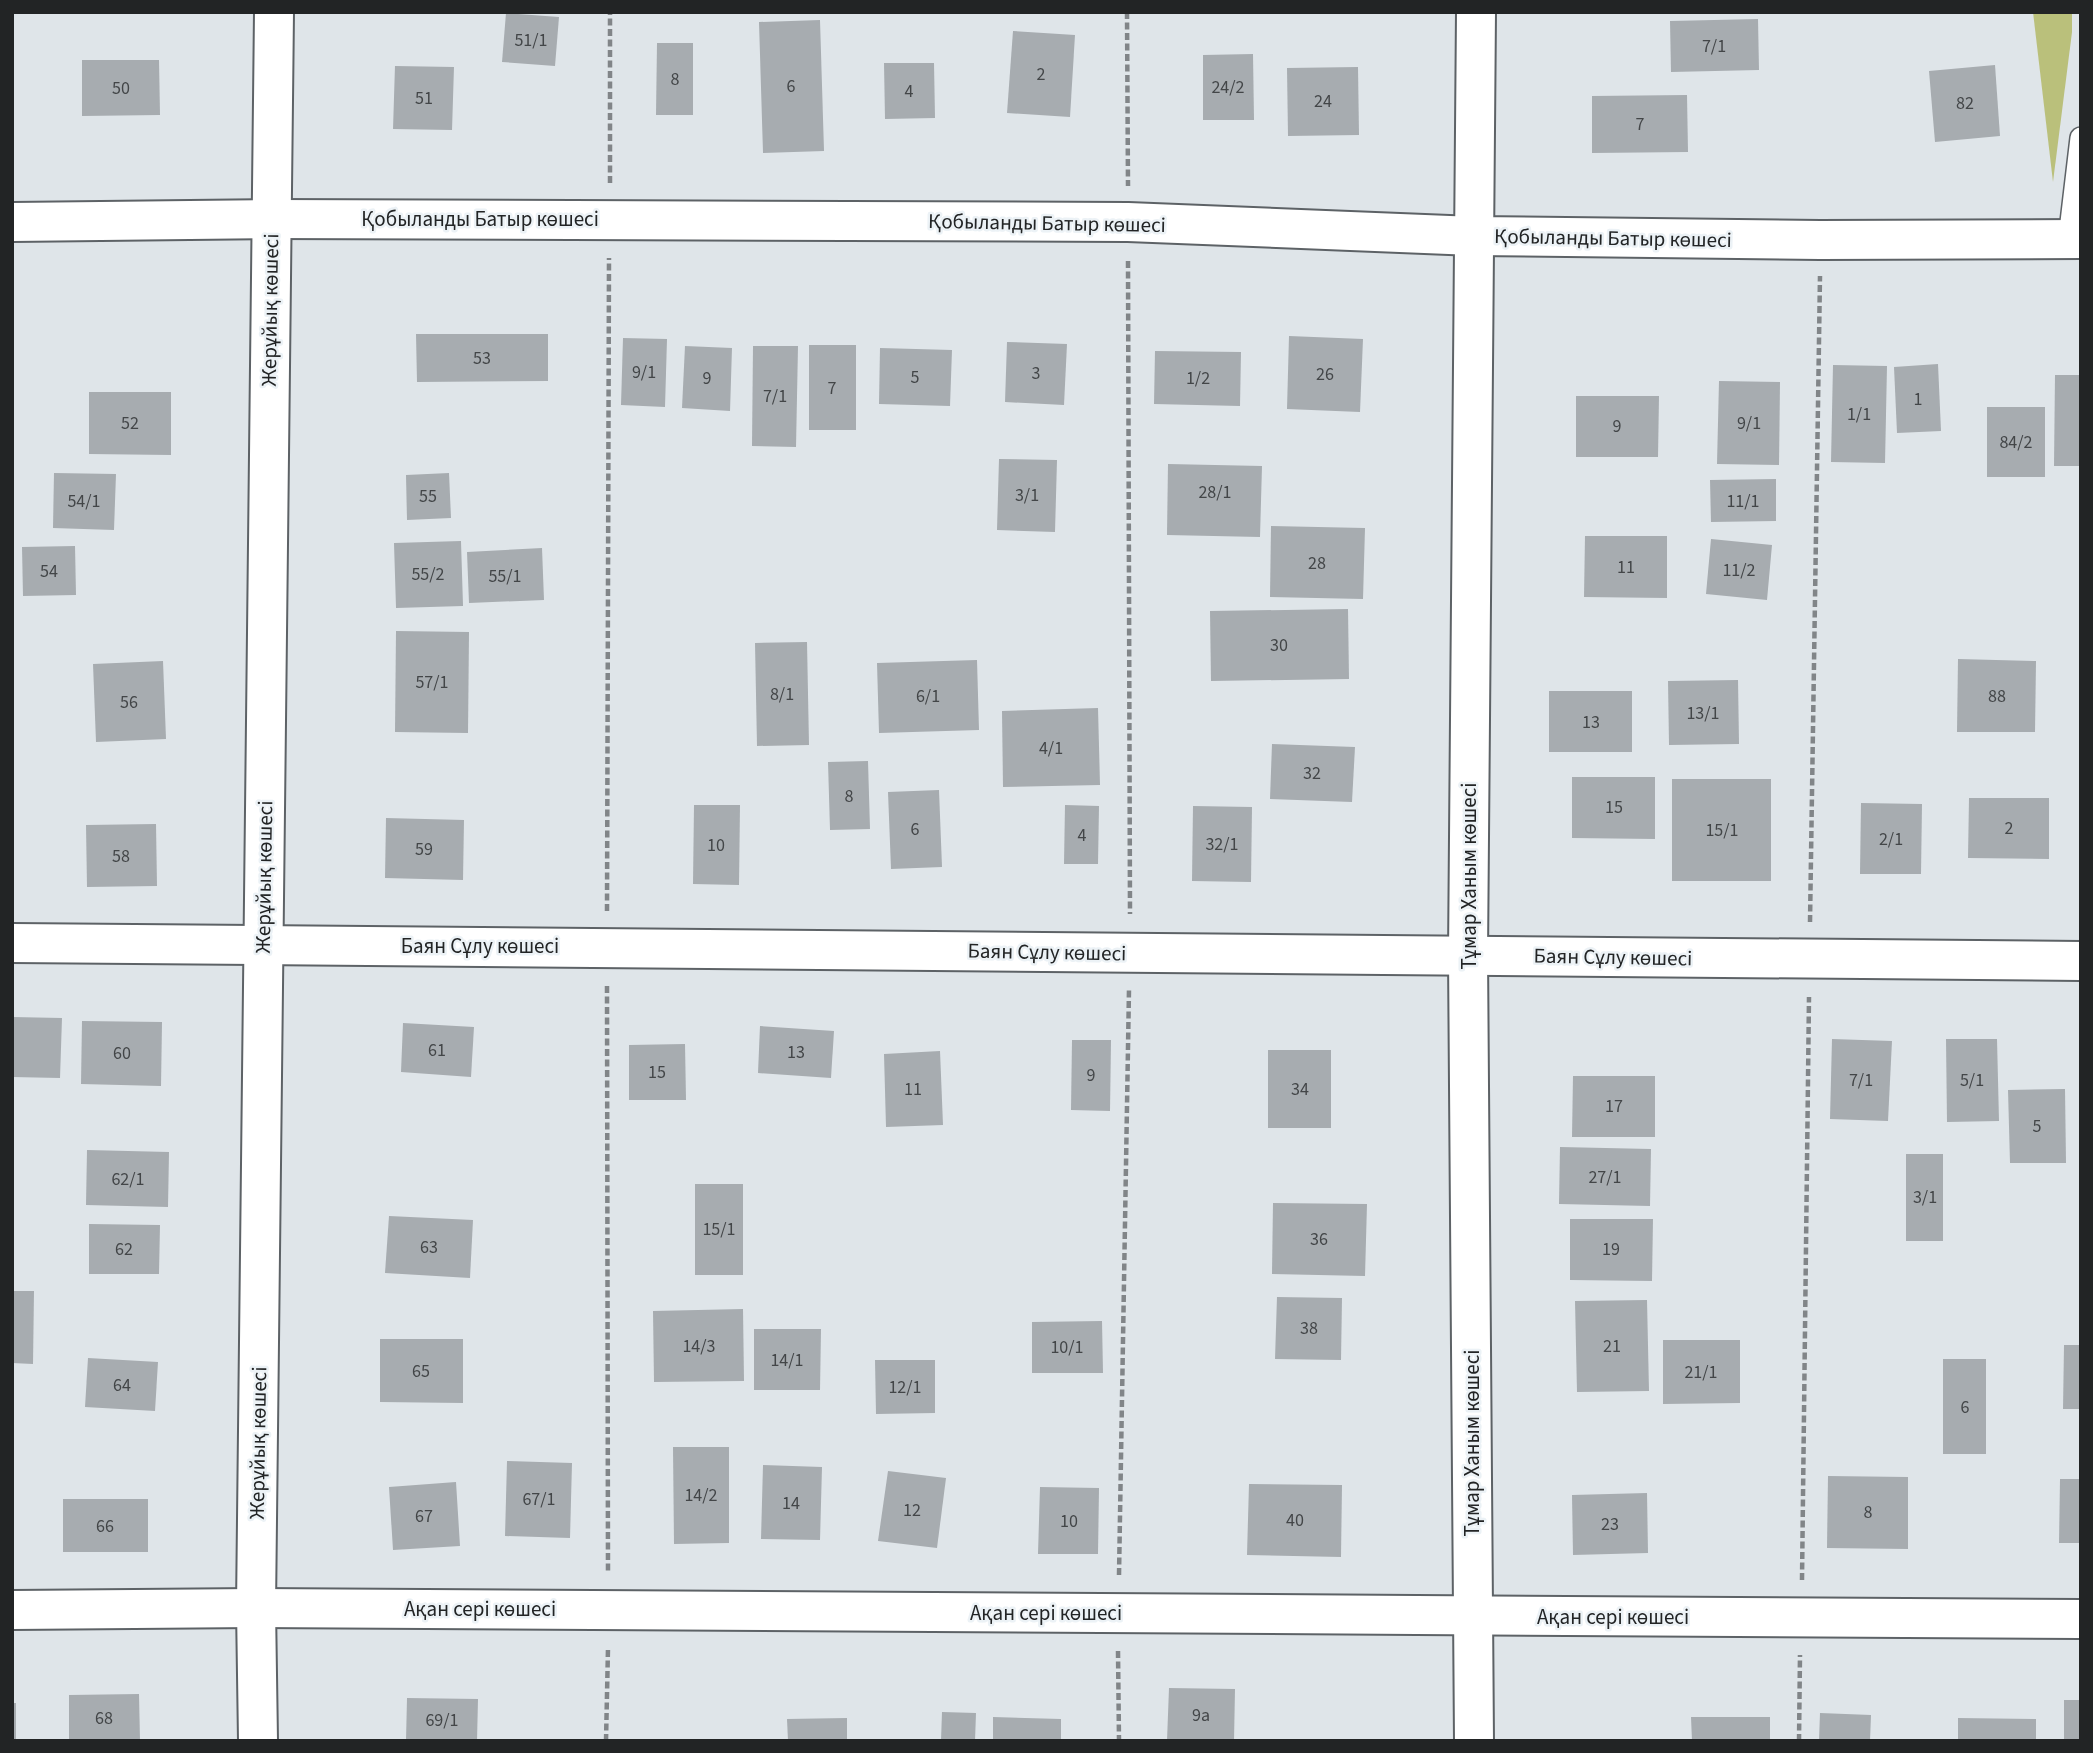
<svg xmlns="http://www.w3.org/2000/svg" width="2093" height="1753" font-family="'Source Sans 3',sans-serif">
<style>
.green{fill:#bac07b}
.building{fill:#a7acb0}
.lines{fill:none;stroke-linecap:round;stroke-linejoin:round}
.service-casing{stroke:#5d6266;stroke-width:24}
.minor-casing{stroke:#5d6266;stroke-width:42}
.path{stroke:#818588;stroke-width:4.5;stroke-dasharray:7 3.5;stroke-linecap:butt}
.service{stroke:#fff;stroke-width:21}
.minor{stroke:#fff;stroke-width:38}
.labels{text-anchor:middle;stroke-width:5;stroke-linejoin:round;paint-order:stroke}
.number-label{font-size:18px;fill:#434648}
.street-label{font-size:21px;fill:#222425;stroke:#ecf2f6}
</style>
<rect width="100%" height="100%" fill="#dfe5e9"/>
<path class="green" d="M2033 12H2072V32L2053 182Z"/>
<g class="building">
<path d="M506 13 559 17 555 66 502 62Z"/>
<path d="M1758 19 1759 70 1671 72 1670 21Z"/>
<path d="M820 20 824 151 763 153 759 22Z"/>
<path d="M1013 31 1075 35 1070 117 1007 113Z"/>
<path d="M657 43H693V115H656Z"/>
<path d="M1253 54 1254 120H1203V55Z"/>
<path d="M82 60H159L160 115 82 116Z"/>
<path d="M884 63H934L935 118 885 119Z"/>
<path d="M1995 65 2000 136 1935 142 1929 71Z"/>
<path d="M395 66 454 67 452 130 393 129Z"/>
<path d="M1358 67 1359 135 1288 136 1287 68Z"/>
<path d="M1687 95 1688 152 1592 153V96Z"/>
<path d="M416 334H548V381L417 382Z"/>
<path d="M1289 336 1363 339 1360 412 1287 409Z"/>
<path d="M623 338 667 339 665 407 621 405Z"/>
<path d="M1007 342 1067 344 1064 405 1005 402Z"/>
<rect x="809" y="345" width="47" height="85"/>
<path d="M685 346 732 348 730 411 682 408Z"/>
<path d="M753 346H798L796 447 752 446Z"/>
<path d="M880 348 952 350 950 406 879 404Z"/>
<path d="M1155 351 1241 352 1240 406 1154 404Z"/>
<path d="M1938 364 1941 431 1897 433 1894 367Z"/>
<path d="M1833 365 1887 366 1885 463 1831 462Z"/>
<path d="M2055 375H2081V466H2054Z"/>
<path d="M1719 381 1780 382 1779 465 1717 464Z"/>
<path d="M89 392H171V455L89 454Z"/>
<path d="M1576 396H1659L1658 457H1576Z"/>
<rect x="1987" y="407" width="58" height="70"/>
<path d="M999 459 1057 460 1055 532 997 530Z"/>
<path d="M1168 464 1262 466 1260 537 1167 535Z"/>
<path d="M54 473 116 474 114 530 53 528Z"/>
<path d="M449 473 451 518 407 520 406 475Z"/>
<path d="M1776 479V521L1711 522 1710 480Z"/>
<path d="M1271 526 1365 528 1363 599 1270 597Z"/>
<path d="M1585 536H1667V598L1584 597Z"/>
<path d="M1711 539 1772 545 1767 600 1706 594Z"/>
<path d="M461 541 463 606 396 608 394 543Z"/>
<path d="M75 546 76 595 23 596 22 547Z"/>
<path d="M542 548 544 600 469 603 467 552Z"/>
<path d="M1348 609 1349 679 1211 681 1210 611Z"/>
<path d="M396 631 469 632 468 733 395 732Z"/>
<path d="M807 642 809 745 757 746 755 643Z"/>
<path d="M1958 659 2036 661 2035 732H1957Z"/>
<path d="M977 660 979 730 879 733 877 663Z"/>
<path d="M163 661 166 739 96 742 93 664Z"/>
<path d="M1738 680 1739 744 1669 745 1668 681Z"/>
<rect x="1549" y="691" width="83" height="61"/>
<path d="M1098 708 1100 785 1003 787 1002 711Z"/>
<path d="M1272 744 1355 747 1352 802 1270 799Z"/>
<path d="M868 761 870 829 830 830 828 762Z"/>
<path d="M1572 777H1655V839L1572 838Z"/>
<rect x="1672" y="779" width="99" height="102"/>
<path d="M939 790 942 867 891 869 888 792Z"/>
<path d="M1969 798H2049V859L1968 858Z"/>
<path d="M1861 803 1922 804 1921 874H1860Z"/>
<path d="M694 805H740L739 885 693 884Z"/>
<path d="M1065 805 1099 806 1098 864H1064Z"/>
<path d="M1193 806 1252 807 1251 882 1192 881Z"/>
<path d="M386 818 464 820 463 880 385 878Z"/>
<path d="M156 824 157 886 87 887 86 825Z"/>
<path d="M12 1017 62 1018 60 1078 12 1077Z"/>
<path d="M82 1021 162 1022 161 1086 81 1084Z"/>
<path d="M403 1023 474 1027 471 1077 401 1072Z"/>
<path d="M760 1026 834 1031 831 1078 758 1073Z"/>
<path d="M1832 1039 1892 1041 1888 1121 1830 1119Z"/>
<path d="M1946 1039H1997L1999 1121 1947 1122Z"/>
<path d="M1072 1040H1111L1110 1111 1071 1110Z"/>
<path d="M685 1044 686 1100H629V1045Z"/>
<rect x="1268" y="1050" width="63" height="78"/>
<path d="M940 1051 943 1125 886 1127 884 1054Z"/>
<path d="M1573 1076H1655V1137H1572Z"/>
<path d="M2065 1089 2066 1163H2010L2008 1090Z"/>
<path d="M1560 1147 1651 1149 1650 1206 1559 1204Z"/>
<path d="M87 1150 169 1152 168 1207 86 1205Z"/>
<rect x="1906" y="1154" width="37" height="87"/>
<rect x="695" y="1184" width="48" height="91"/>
<path d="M1273 1203 1367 1204 1365 1276 1272 1274Z"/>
<path d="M389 1216 473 1220 470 1278 385 1273Z"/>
<path d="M1570 1219H1653L1652 1281 1570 1280Z"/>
<path d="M89 1224 160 1225 159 1274H89Z"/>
<path d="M12 1291H34L33 1364 12 1363Z"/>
<path d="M1277 1297 1342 1298 1341 1360 1275 1359Z"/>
<path d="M1647 1300 1649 1391 1577 1392 1575 1301Z"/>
<path d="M743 1309 744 1381 654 1382 653 1311Z"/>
<path d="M1102 1321 1103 1373H1032V1322Z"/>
<path d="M754 1329H821L820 1390H754Z"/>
<path d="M380 1339H463V1403L380 1402Z"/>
<path d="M1663 1340H1740V1403L1663 1404Z"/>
<path d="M2064 1345H2081V1409H2063Z"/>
<path d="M88 1358 158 1362 155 1411 85 1407Z"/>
<rect x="1943" y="1359" width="43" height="95"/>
<path d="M875 1360H935V1413L876 1414Z"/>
<path d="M673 1447H729V1543L674 1544Z"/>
<path d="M507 1461 572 1463 570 1538 505 1536Z"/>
<path d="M763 1465 822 1467 820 1540 761 1539Z"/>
<path d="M888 1471 946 1478 937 1548 878 1541Z"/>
<path d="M1828 1476 1908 1477V1549L1827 1548Z"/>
<path d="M2060 1479H2081V1543H2059Z"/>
<path d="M456 1482 460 1546 393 1550 389 1487Z"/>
<path d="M1249 1484 1342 1485 1341 1557 1247 1555Z"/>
<path d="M1040 1487 1099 1488 1098 1554H1038Z"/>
<path d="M1647 1493 1648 1553 1573 1555 1572 1495Z"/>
<rect x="63" y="1499" width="85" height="53"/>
<path d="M1169 1688 1235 1689 1234 1741H1167Z"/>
<path d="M139 1694 140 1741H69V1695Z"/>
<path d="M407 1698 478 1699 477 1741H406Z"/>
<rect x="2064" y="1700" width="17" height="41"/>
<rect x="12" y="1703" width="4" height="38"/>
<path d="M942 1712 976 1713 975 1741H941Z"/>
<path d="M1820 1713 1871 1715 1870 1741H1819Z"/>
<path d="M993 1717 1061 1719V1741H993Z"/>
<path d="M1691 1717H1770V1741H1692Z"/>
<path d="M847 1718V1741H788L787 1719Z"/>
<path d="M1958 1718 2036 1719V1741H1958Z"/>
</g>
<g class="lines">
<defs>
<path id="service" d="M2069 239 2081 138"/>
<g id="minor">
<path d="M12 222 271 219 1128 222 1474 236 1820 240 2081 239"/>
<path d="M12 943 2081 961"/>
<path d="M12 1610 256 1608 2081 1619"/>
<path d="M258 1741 256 1608 274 12"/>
<path d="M1474 1741 1468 955 1476 12"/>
</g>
</defs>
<use href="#service" class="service-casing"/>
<use href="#minor" class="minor-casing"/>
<g class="path">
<path d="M1127 12 1128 186"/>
<path d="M610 183V12"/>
<path d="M1128 261 1130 914"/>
<path d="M607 911 609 258"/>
<path d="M1810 922 1820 276"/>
<path d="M607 986 608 1572"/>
<path d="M1119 1575 1129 989"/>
<path d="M1802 1580 1809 997"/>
<path d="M1118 1651 1119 1741"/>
<path d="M606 1741 608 1648"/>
<path d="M1799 1741 1800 1655"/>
</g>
<use href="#service" class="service"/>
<use href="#minor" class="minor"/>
</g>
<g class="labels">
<g class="number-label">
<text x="531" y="46">51/1</text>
<text x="1714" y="52">7/1</text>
<text x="1041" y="80">2</text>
<text x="675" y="85">8</text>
<text x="791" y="92">6</text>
<text x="1228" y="93">24/2</text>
<text x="121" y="94">50</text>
<text x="909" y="97">4</text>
<text x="424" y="104">51</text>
<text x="1323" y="107">24</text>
<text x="1965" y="109">82</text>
<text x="1640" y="130">7</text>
<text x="482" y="364">53</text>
<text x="644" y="378">9/1</text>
<text x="1036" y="379">3</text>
<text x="1325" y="380">26</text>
<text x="915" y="383">5</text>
<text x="707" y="384">9</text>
<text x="1198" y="384">1/2</text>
<text x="832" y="394">7</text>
<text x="775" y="402">7/1</text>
<text x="1918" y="405">1</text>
<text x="1859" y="420">1/1</text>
<text x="130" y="429">52</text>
<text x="1749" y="429">9/1</text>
<text x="1617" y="432">9</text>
<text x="2016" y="448">84/2</text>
<text x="1215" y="498">28/1</text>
<text x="1027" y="501">3/1</text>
<text x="428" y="502">55</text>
<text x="84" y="507">54/1</text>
<text x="1743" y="507">11/1</text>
<text x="1317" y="569">28</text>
<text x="1626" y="573">11</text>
<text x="1739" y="576">11/2</text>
<text x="49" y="577">54</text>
<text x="428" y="580">55/2</text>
<text x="505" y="582">55/1</text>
<text x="1279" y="651">30</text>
<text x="432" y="688">57/1</text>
<text x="782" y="700">8/1</text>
<text x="928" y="702">6/1</text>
<text x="1997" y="702">88</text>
<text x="129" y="708">56</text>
<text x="1703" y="719">13/1</text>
<text x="1591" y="728">13</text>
<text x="1051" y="754">4/1</text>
<text x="1312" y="779">32</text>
<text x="849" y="802">8</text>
<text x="1614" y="813">15</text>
<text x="2009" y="834">2</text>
<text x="915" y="835">6</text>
<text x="1722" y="836">15/1</text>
<text x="1082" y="841">4</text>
<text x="1891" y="845">2/1</text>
<text x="1222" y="850">32/1</text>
<text x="716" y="851">10</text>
<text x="424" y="855">59</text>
<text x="121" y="862">58</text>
<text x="437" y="1056">61</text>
<text x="796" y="1058">13</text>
<text x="122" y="1059">60</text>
<text x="657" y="1078">15</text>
<text x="1091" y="1081">9</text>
<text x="1861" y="1086">7/1</text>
<text x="1972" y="1086">5/1</text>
<text x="913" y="1095">11</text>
<text x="1300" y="1095">34</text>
<text x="1614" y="1112">17</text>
<text x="2037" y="1132">5</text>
<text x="1605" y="1183">27/1</text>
<text x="128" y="1185">62/1</text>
<text x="1925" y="1203">3/1</text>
<text x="719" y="1235">15/1</text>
<text x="1319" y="1245">36</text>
<text x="429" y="1253">63</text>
<text x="124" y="1255">62</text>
<text x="1611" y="1255">19</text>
<text x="1309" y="1334">38</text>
<text x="699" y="1352">14/3</text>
<text x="1612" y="1352">21</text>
<text x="1067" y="1353">10/1</text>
<text x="787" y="1366">14/1</text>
<text x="421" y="1377">65</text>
<text x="1701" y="1378">21/1</text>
<text x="122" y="1391">64</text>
<text x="905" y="1393">12/1</text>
<text x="1965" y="1413">6</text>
<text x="701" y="1501">14/2</text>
<text x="539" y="1505">67/1</text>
<text x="791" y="1509">14</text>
<text x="912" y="1516">12</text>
<text x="1868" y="1518">8</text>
<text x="424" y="1522">67</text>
<text x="1295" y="1526">40</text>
<text x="1069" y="1527">10</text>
<text x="1610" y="1530">23</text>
<text x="105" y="1532">66</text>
<text x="1201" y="1721">9а</text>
<text x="104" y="1724">68</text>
<text x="442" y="1726">69/1</text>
</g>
<g class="street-label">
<text x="480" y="226">Қобыланды Батыр көшесі</text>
<text transform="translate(1047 223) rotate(1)" y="7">Қобыланды Батыр көшесі</text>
<text transform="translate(1613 238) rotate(1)" y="7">Қобыланды Батыр көшесі</text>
<text transform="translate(270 310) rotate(-89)" y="7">Жерұйық көшесі</text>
<text transform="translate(1469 876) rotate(-90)" y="7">Тұмар Ханым көшесі</text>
<text transform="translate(264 877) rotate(-89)" y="7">Жерұйық көшесі</text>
<text x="480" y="953">Баян Сұлу көшесі</text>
<text transform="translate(1047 952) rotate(1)" y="7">Баян Сұлу көшесі</text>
<text transform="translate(1613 957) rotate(1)" y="7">Баян Сұлу көшесі</text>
<text transform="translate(258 1443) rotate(-89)" y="7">Жерұйық көшесі</text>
<text transform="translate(1472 1443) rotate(-90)" y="7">Тұмар Ханым көшесі</text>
<text x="480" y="1616">Ақан сері көшесі</text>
<text x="1046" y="1620">Ақан сері көшесі</text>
<text x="1613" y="1624">Ақан сері көшесі</text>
</g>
</g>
<rect width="2093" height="1753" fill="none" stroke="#222425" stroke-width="28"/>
</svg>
